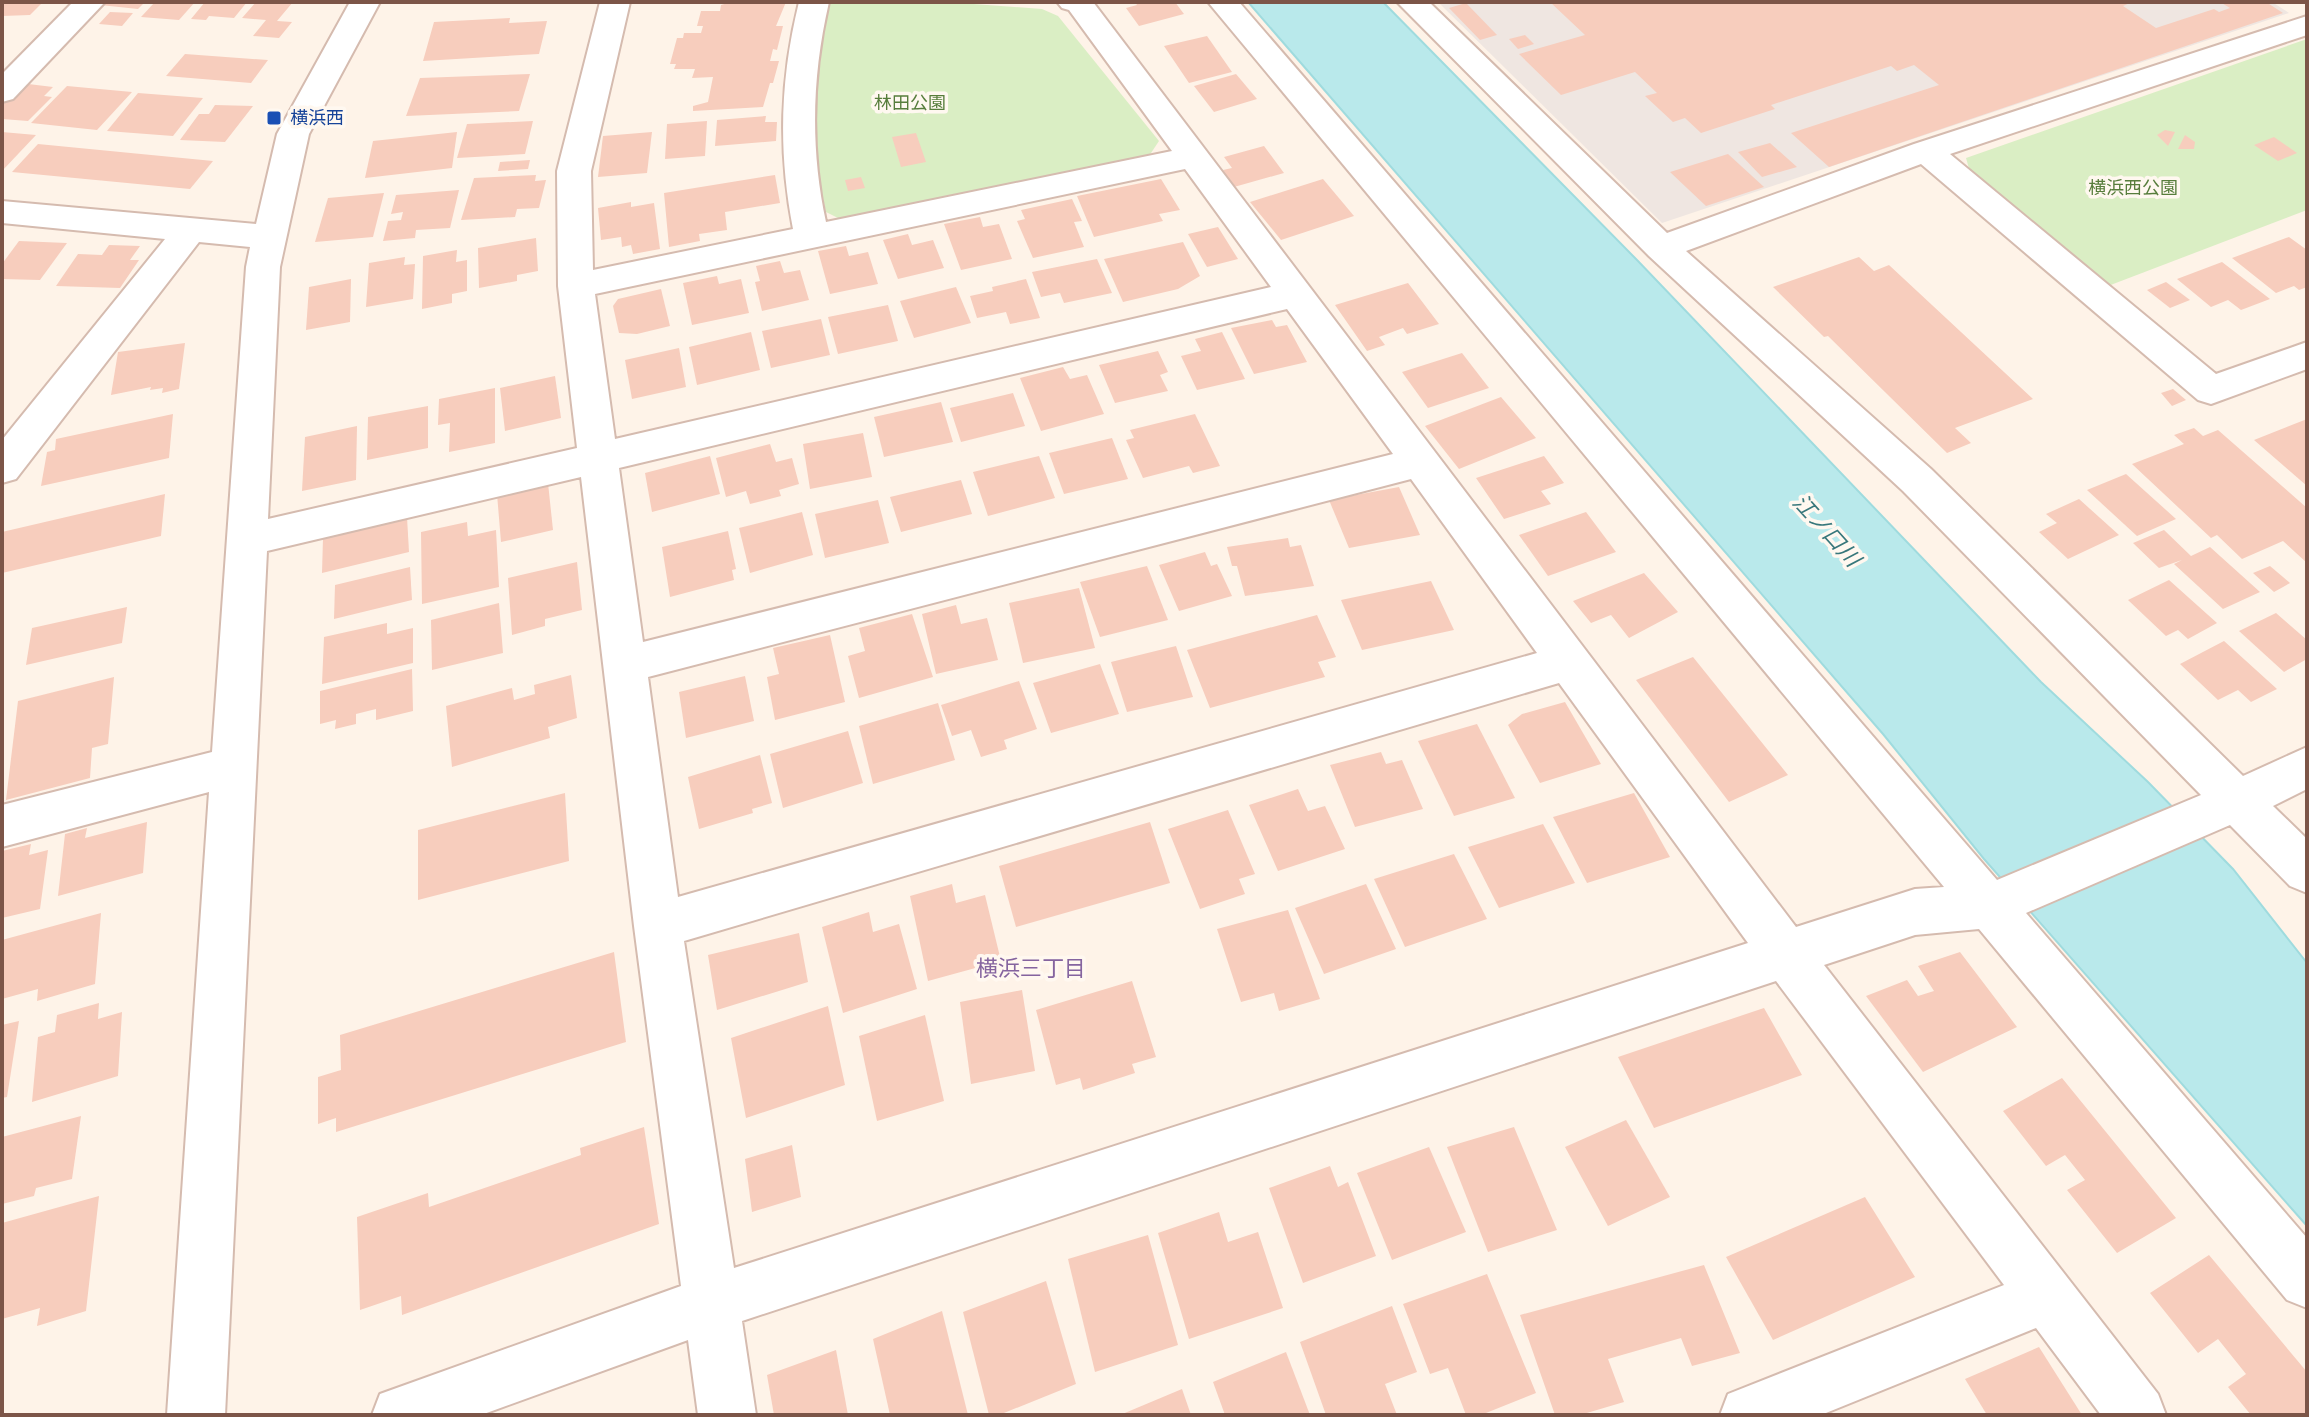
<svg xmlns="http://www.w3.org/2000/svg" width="2309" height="1417" font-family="'PT Sans','Noto Sans JP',sans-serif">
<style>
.industrial{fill:#efe6e1}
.green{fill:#daeec4}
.water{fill:#b9e9eb;stroke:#9fdbde;stroke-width:2}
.building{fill:#f7cdbd}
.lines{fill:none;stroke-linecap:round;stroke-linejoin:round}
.minor-casing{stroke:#d5bbaf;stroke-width:4}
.minor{fill:#fff;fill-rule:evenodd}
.transit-dot{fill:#1a4fb4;stroke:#fff8f0;stroke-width:3}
.labels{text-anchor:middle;stroke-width:7;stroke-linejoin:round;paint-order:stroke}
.far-park-label{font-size:18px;fill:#577d3c;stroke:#fff8f0}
.far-transit-label{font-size:18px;fill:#164399;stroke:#fff8f0;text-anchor:start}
.water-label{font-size:22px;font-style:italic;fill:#37777b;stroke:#fff8f0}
.neighbourhood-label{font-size:22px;fill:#85649f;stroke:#fff8f0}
</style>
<rect width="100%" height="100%" fill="#fef3e8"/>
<path class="industrial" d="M1438 2H2272L2289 13 1662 223Z"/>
<g class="green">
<path d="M824 2H946L1042 9 1058 16 1159 141 1149 156 842 220 826 212 813 151 812 56Z"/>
<path d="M2307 39V210L2108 286 1970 172 1966 158Z"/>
</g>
<path class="water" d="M1248 2H1383L1637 260 2041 682 2148 782 2233 869 2307 963V1226L1984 859 1883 734Z"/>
<g class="building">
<path d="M2 2H43L30 15 2 16Z"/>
<path d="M103 2H145L138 9 100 5Z"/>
<path d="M155 2H195L179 20 141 17Z"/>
<path d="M205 2H247L234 18 209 16 206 20 191 19Z"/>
<path d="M256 2H293L277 21 292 22 279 38 253 36 266 20 242 18Z"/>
<path d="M731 2H786L776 26H783L777 50 773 49 770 61H779L773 83H770L763 107 693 111V106L708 102 713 77 692 78 695 69H674L676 64H670L677 38H683L684 33H701L703 26H697L701 11H720L721 5Z"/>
<path d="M1135 2H1175L1184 14 1139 26 1126 8 1137 5Z"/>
<path d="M1550 2H2132L2123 6 2156 28 2214 9 2219 12 2230 8 2220 2H2266L2283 13 1829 167 1791 133 1939 85 1914 65 1897 71 1891 66 1771 105 1775 109 1701 133 1685 118 1673 122 1645 96 1657 93 1635 72 1561 95 1519 54 1585 35Z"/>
<path d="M1466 3 1497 35 1480 40 1449 8Z"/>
<path d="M110 12 133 13 122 26 99 24Z"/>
<path d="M510 18 509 23 547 21 539 54 423 61 434 22Z"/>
<path d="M1525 35 1534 44 1518 49 1509 39Z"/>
<path d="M1207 36 1232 72 1189 83 1164 46Z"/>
<path d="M185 54 268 60 251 83 166 76Z"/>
<path d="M530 74 519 111 406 116 420 78Z"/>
<path d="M1236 74 1257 99 1214 112 1194 86Z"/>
<path d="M20 83 53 87 44 96 52 97 28 121 2 119V102Z"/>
<path d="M67 86 132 92 97 130 31 123Z"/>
<path d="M138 93 203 98 173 136 107 131Z"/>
<path d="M215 105 253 106 225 142 180 140 199 114H209Z"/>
<path d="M766 116 765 122H777L776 141 715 146 717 120Z"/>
<path d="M533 121 525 154 457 158 467 124Z"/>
<path d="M707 121 705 156 665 159 667 124Z"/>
<path d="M2165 130 2175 132 2168 146 2157 135Z"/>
<path d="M2 132 36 135 2 171Z"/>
<path d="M457 132 452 168 365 178 373 141Z"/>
<path d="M652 132 647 173 598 177 603 136Z"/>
<path d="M916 133 926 162 901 167 892 137Z"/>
<path d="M2185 135 2195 142 2194 149H2178Z"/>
<path d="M2274 137 2297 153 2278 161 2254 145Z"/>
<path d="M1770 143 1797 167 1762 177 1738 152Z"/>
<path d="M38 144 213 161 190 189 12 172Z"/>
<path d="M1264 146 1284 173 1234 187 1223 170 1232 168 1224 157Z"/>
<path d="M1728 154 1764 187 1706 206 1670 172Z"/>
<path d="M530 160 528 169 498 171 500 162Z"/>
<path d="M536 175 535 181 546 180 539 208 517 209 515 217 461 220 474 178Z"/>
<path d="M775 175 780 203 725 212 727 230 699 234 700 241 669 247 664 193Z"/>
<path d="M861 177 865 188 848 191 845 180Z"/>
<path d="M1161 179 1180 210 1159 214 1163 221 1094 237 1077 196Z"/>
<path d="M1323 179 1354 216 1281 240 1250 202Z"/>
<path d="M459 190 450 228 416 230 415 238 383 241 388 221 401 220 403 212 391 214 396 195Z"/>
<path d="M384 193 373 237 315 242 328 198Z"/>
<path d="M1072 199 1082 221 1074 222 1084 247 1033 258 1017 221 1025 219 1021 210Z"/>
<path d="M631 202V207L654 203 660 249 633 254 631 245 622 247 621 237 601 240 598 208Z"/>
<path d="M980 217 983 227 999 224 1012 259 961 270 944 224Z"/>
<path d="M1218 227 1238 259 1207 267 1188 234Z"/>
<path d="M908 234 912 245 933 240 944 268 898 279 883 240Z"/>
<path d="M2289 237 2307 250V287L2299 290 2294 286 2276 293 2232 258Z"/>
<path d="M536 238 538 271 517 275V281L479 288 478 248Z"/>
<path d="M19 241 67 243 40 280 2 279V264Z"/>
<path d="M1183 242 1200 276 1178 289 1123 302 1104 259Z"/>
<path d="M109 245 140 246 130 260H139L120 288 56 286 78 254 102 255Z"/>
<path d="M846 246 849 256 868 252 878 284 830 294 818 251Z"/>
<path d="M457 250 456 262 467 260V291L452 294V303L422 309 423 256Z"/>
<path d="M405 257 404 265 415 264 413 299 366 307 369 263Z"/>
<path d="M1859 257 1874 271 1889 265 2033 399 1955 428 1971 443 1947 453 1828 336 1824 337 1773 287Z"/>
<path d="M1097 259 1112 293 1064 303 1060 293 1041 297 1032 272Z"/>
<path d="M780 261 784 273 800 270 809 300 762 311 755 282 760 281 756 266Z"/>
<path d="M2222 262 2270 299 2241 310 2228 300 2211 307 2177 279Z"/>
<path d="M717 276 719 284 741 279 749 313 692 325 683 283Z"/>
<path d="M351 279 350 322 306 330 309 287Z"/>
<path d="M1026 279 1040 318 1010 324 1006 312 977 318 970 296 993 291 992 287Z"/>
<path d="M2166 282 2190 300 2170 308 2147 290Z"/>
<path d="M1408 283 1439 324 1407 334 1403 328 1379 337 1385 345 1367 351 1335 305Z"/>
<path d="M956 287 971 323 914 338 900 301Z"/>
<path d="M661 289 670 326 637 334 619 333 613 306 618 299Z"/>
<path d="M888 305 898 341 838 354 828 317Z"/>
<path d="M821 319 830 355 771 368 762 331Z"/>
<path d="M1272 320 1276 327 1287 325 1307 362 1254 374 1231 328Z"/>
<path d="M751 332 760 370 697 385 689 347Z"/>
<path d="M1222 332 1245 379 1197 390 1181 356 1201 351 1195 339Z"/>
<path d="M185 343 179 389 162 393 163 388 150 390 151 387 111 395 118 352Z"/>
<path d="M679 348 686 387 632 399 625 360Z"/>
<path d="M1158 351 1168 372 1160 375 1168 391 1115 403 1099 365Z"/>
<path d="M1462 353 1489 388 1428 408 1402 372Z"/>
<path d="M1063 367 1070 379 1087 375 1104 414 1041 431 1020 378Z"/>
<path d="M555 376 561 418 505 431 500 388Z"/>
<path d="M495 388V443L449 452 450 423 438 425 439 399Z"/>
<path d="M2173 389 2186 400 2172 406 2161 393Z"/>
<path d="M1013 393 1025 426 961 442 950 408Z"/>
<path d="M1501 397 1536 438 1459 469 1425 426Z"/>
<path d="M941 402 953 442 884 457 874 417Z"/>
<path d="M428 406V448L367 460 368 417Z"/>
<path d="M173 414 169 458 41 486 47 452 55 450 56 439Z"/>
<path d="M1195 414 1220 466 1193 473 1189 466 1143 478 1126 440 1134 438 1130 430Z"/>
<path d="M2307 419V486L2254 440Z"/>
<path d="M357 426 356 480 302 491 305 437Z"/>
<path d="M2194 428 2203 436 2218 430 2307 508V563L2283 541 2242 559 2217 535 2211 538 2132 464 2184 444 2174 435Z"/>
<path d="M863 433 872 477 810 489 803 444Z"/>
<path d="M1112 438 1128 479 1064 494 1049 453Z"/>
<path d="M770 444 776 462 792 458 799 484 779 490 781 496 750 504 746 491 726 497 716 458Z"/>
<path d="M710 456 720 494 652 512 645 473Z"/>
<path d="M1039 456 1055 498 988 516 973 472Z"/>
<path d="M1544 456 1564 483 1541 491 1551 504 1504 519 1476 478Z"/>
<path d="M2126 474 2176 519 2137 536 2087 490Z"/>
<path d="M961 480 972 514 901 532 890 497Z"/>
<path d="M548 483 553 530 501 542 497 494Z"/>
<path d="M1399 487 1420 535 1349 548 1329 500Z"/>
<path d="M165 494 161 536 2 573V532Z"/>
<path d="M2079 499 2119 535 2068 559 2039 532 2057 523 2046 514Z"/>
<path d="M878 500 889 543 825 558 815 514Z"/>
<path d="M802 512 813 555 750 573 739 528Z"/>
<path d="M1586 512 1616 552 1548 576 1519 535Z"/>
<path d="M407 517 409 552 322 573 323 538Z"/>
<path d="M467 522 468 536 496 530 499 587 422 604 421 532Z"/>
<path d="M2164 530 2191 556 2210 547 2260 592 2223 609 2174 564 2182 560 2159 568 2133 543Z"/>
<path d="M728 531 736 569 732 570 734 580 670 597 662 547Z"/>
<path d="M1288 538 1290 547 1301 545 1314 586 1245 596 1237 566H1232L1227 547Z"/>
<path d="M1205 552 1211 566 1217 564 1232 596 1179 611 1159 565Z"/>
<path d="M577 562 582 610 545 619V626L512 635 508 578Z"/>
<path d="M1147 566 1168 620 1100 637 1080 582Z"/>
<path d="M2270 566 2290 583 2274 592 2253 573Z"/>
<path d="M410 567 412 600 334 619 335 585Z"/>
<path d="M1644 573 1678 612 1629 638 1611 615 1591 623 1573 601Z"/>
<path d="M2169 580 2217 623 2188 639 2178 630 2166 636 2128 600Z"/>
<path d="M1431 581 1454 630 1362 650 1341 600Z"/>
<path d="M1079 588 1095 648 1023 663 1009 603Z"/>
<path d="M499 603 503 653 432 670 431 620Z"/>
<path d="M956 605 961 624 987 618 998 660 936 674 922 614Z"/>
<path d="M127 607 122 643 26 665 32 628Z"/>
<path d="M2276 613 2307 640V659L2284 672 2239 631Z"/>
<path d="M912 614 933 677 859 698 848 656 865 651 859 628Z"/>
<path d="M1317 615 1336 657 1318 662 1325 677 1210 708 1187 650Z"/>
<path d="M387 623V634L413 628V663L322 684 324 637Z"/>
<path d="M830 635 845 702 775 720 767 677 779 674 773 648Z"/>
<path d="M2224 641 2277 689 2251 702 2238 690 2218 700 2180 664Z"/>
<path d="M1176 646 1193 697 1127 712 1111 662Z"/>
<path d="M1693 657 1788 775 1729 802 1636 680Z"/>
<path d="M1100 664 1119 714 1051 733 1033 683Z"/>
<path d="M412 669 413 711 376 720V709L356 714V724L335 729 336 720 320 724V691Z"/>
<path d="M571 675 577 718 548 727 550 738 452 767 446 706 512 688 514 700 535 694 534 685Z"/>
<path d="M745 676 754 721 686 738 679 692Z"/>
<path d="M114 677 108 744 92 748 90 778 6 800 18 701Z"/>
<path d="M1019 681 1037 729 1004 740 1007 749 981 757 971 730 952 736 941 705Z"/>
<path d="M1565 702 1601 764 1540 783 1508 725 1522 714Z"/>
<path d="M938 703 955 760 873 784 859 726Z"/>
<path d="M1477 724 1515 798 1454 816 1418 741Z"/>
<path d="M848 731 863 783 783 808 770 754Z"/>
<path d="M1381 752 1386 764 1402 760 1423 809 1355 827 1330 765Z"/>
<path d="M760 755 772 803 752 809 753 813 699 829 688 777Z"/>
<path d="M1298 789 1308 811 1325 806 1345 849 1278 871 1249 805Z"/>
<path d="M565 793 569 861 418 900V830Z"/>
<path d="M1634 793 1670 857 1587 883 1553 817Z"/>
<path d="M1228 810 1255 874 1239 879 1245 894 1200 909 1168 829Z"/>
<path d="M147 822 143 873 58 896 65 834 87 828 85 838Z"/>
<path d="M1150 822 1170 883 1016 927 999 866Z"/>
<path d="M1543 824 1575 883 1499 908 1468 847Z"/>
<path d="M31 844 29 855 48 850 40 909 2 918V851Z"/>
<path d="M1454 854 1487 919 1405 947 1374 879Z"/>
<path d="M952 884 956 903 985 895 1001 961 928 981 910 896Z"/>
<path d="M1366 884 1396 949 1324 974 1295 908Z"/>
<path d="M1288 910 1320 999 1279 1011 1274 993 1241 1002 1217 929Z"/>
<path d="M869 912 873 932 899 924 917 989 843 1013 822 927Z"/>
<path d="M101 913 95 984 37 1001 38 989 2 999V940Z"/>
<path d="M799 933 808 982 717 1010 708 955Z"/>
<path d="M614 952 626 1042 336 1132V1118L318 1124V1077L341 1070 340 1035Z"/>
<path d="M1960 952 2017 1027 1923 1072 1866 996 1907 980 1918 996 1934 991 1918 966Z"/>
<path d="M1132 981 1156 1057 1132 1064 1135 1073 1083 1090 1080 1078 1056 1085 1036 1010Z"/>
<path d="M1022 990 1035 1071 971 1084 960 1002Z"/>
<path d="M99 1003 98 1019 122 1012 118 1076 32 1102 38 1037 55 1032 57 1015Z"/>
<path d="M828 1006 845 1085 746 1118 731 1038Z"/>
<path d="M1764 1008 1802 1075 1654 1128 1618 1057Z"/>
<path d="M925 1015 944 1101 877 1121 859 1036Z"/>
<path d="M19 1021 7 1097 2 1098V1025Z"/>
<path d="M2062 1078 2176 1218 2117 1253 2067 1190 2085 1180 2065 1155 2046 1166 2003 1111Z"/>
<path d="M81 1116 72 1179 36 1188 34 1196 2 1204V1137Z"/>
<path d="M1626 1120 1670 1197 1608 1226 1565 1147Z"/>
<path d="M644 1127 659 1224 402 1315 401 1296 360 1310 357 1217 428 1193 429 1207 581 1155 580 1148Z"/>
<path d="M1514 1127 1557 1230 1488 1252 1447 1147Z"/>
<path d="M792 1145 801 1197 752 1212 745 1159Z"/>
<path d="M1429 1147 1466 1232 1392 1260 1357 1173Z"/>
<path d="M1330 1166 1338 1187 1348 1182 1376 1256 1303 1283 1269 1188Z"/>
<path d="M99 1196 86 1311 37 1326 40 1308 2 1319V1223Z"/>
<path d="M1865 1197 1915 1277 1773 1340 1726 1257Z"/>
<path d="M1219 1212 1228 1242 1258 1232 1283 1308 1189 1339 1158 1233Z"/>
<path d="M1148 1235 1178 1345 1095 1372 1068 1259Z"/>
<path d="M2209 1255 2307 1372V1415H2251L2228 1387 2246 1374 2218 1339 2198 1353 2150 1293Z"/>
<path d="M1704 1265 1740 1353 1692 1366 1681 1338 1608 1359 1624 1402 1580 1415H1555L1520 1315Z"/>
<path d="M1487 1274 1536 1393 1481 1415H1466L1448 1368 1430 1374 1403 1304Z"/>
<path d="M1046 1281 1076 1384 999 1415H989L963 1312Z"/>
<path d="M1392 1306 1417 1372 1385 1384 1397 1415H1326L1300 1342Z"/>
<path d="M942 1311 968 1415H890L873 1339Z"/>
<path d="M2039 1347 2082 1415H1987L1965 1379Z"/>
<path d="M836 1350 848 1415H774L767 1375Z"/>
<path d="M1286 1352 1310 1415H1225L1213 1382Z"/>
<path d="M1182 1389 1191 1415H1120Z"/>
</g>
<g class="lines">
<defs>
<g id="minor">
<path d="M73 2H105L13 99 2 102V74Z"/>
<path d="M350 2H380L309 134 280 267 268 519 577 448 558 286 557 171 600 2H630L591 171 593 270 793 229C778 151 780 79 799 2H829C812 76 810 148 826 222L1172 151 1069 10 1062 8 1057 2H1093L1796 927 1915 889 1944 887 1208 2H1239L1997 880 2201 795 1903 491 1649 256 1397 2H1429L1667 233 1914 144 2307 16V35L1950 154 2216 374 2307 342V369L2211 404 2198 400 1921 164 1686 251 1931 469 2243 776 2307 747V789L2273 806 2307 839V893L2290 886 2230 825 2026 913 2307 1238V1308L2287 1300 1979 929 1915 935 1824 965 2158 1394 2166 1415H2101L2036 1328 1821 1415H1720L1728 1394 2004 1285 1776 981 742 1321 756 1415H698L688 1340 481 1415H372L380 1394 681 1286 634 926 581 477 267 551 225 1415H167L209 792 2 847V805L212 752 246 267 250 247 199 242 16 479 2 483V440L165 239 2 223V201L256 224 277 134ZM1185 169 1271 287 615 439 595 294ZM1287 309 1393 454 643 642 619 468ZM1411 479 1537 653 678 897 648 677ZM1559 683 1748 943 734 1268 684 941Z"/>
</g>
</defs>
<use href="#minor" class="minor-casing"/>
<use href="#minor" class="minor"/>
</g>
<rect class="transit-dot" x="266" y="110" width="16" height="16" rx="4"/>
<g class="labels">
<g class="far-park-label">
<text x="910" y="109">林田公園</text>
<text x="2133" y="194">横浜西公園</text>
</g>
<g class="far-transit-label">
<text x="290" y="124">横浜西</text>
</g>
<g class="water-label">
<text transform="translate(1827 530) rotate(48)" y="8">江ノ口川</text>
</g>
<g class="neighbourhood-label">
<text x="1031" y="976">横浜三丁目</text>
</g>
</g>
<rect width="2309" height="1417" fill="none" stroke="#7c5548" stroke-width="8"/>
</svg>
